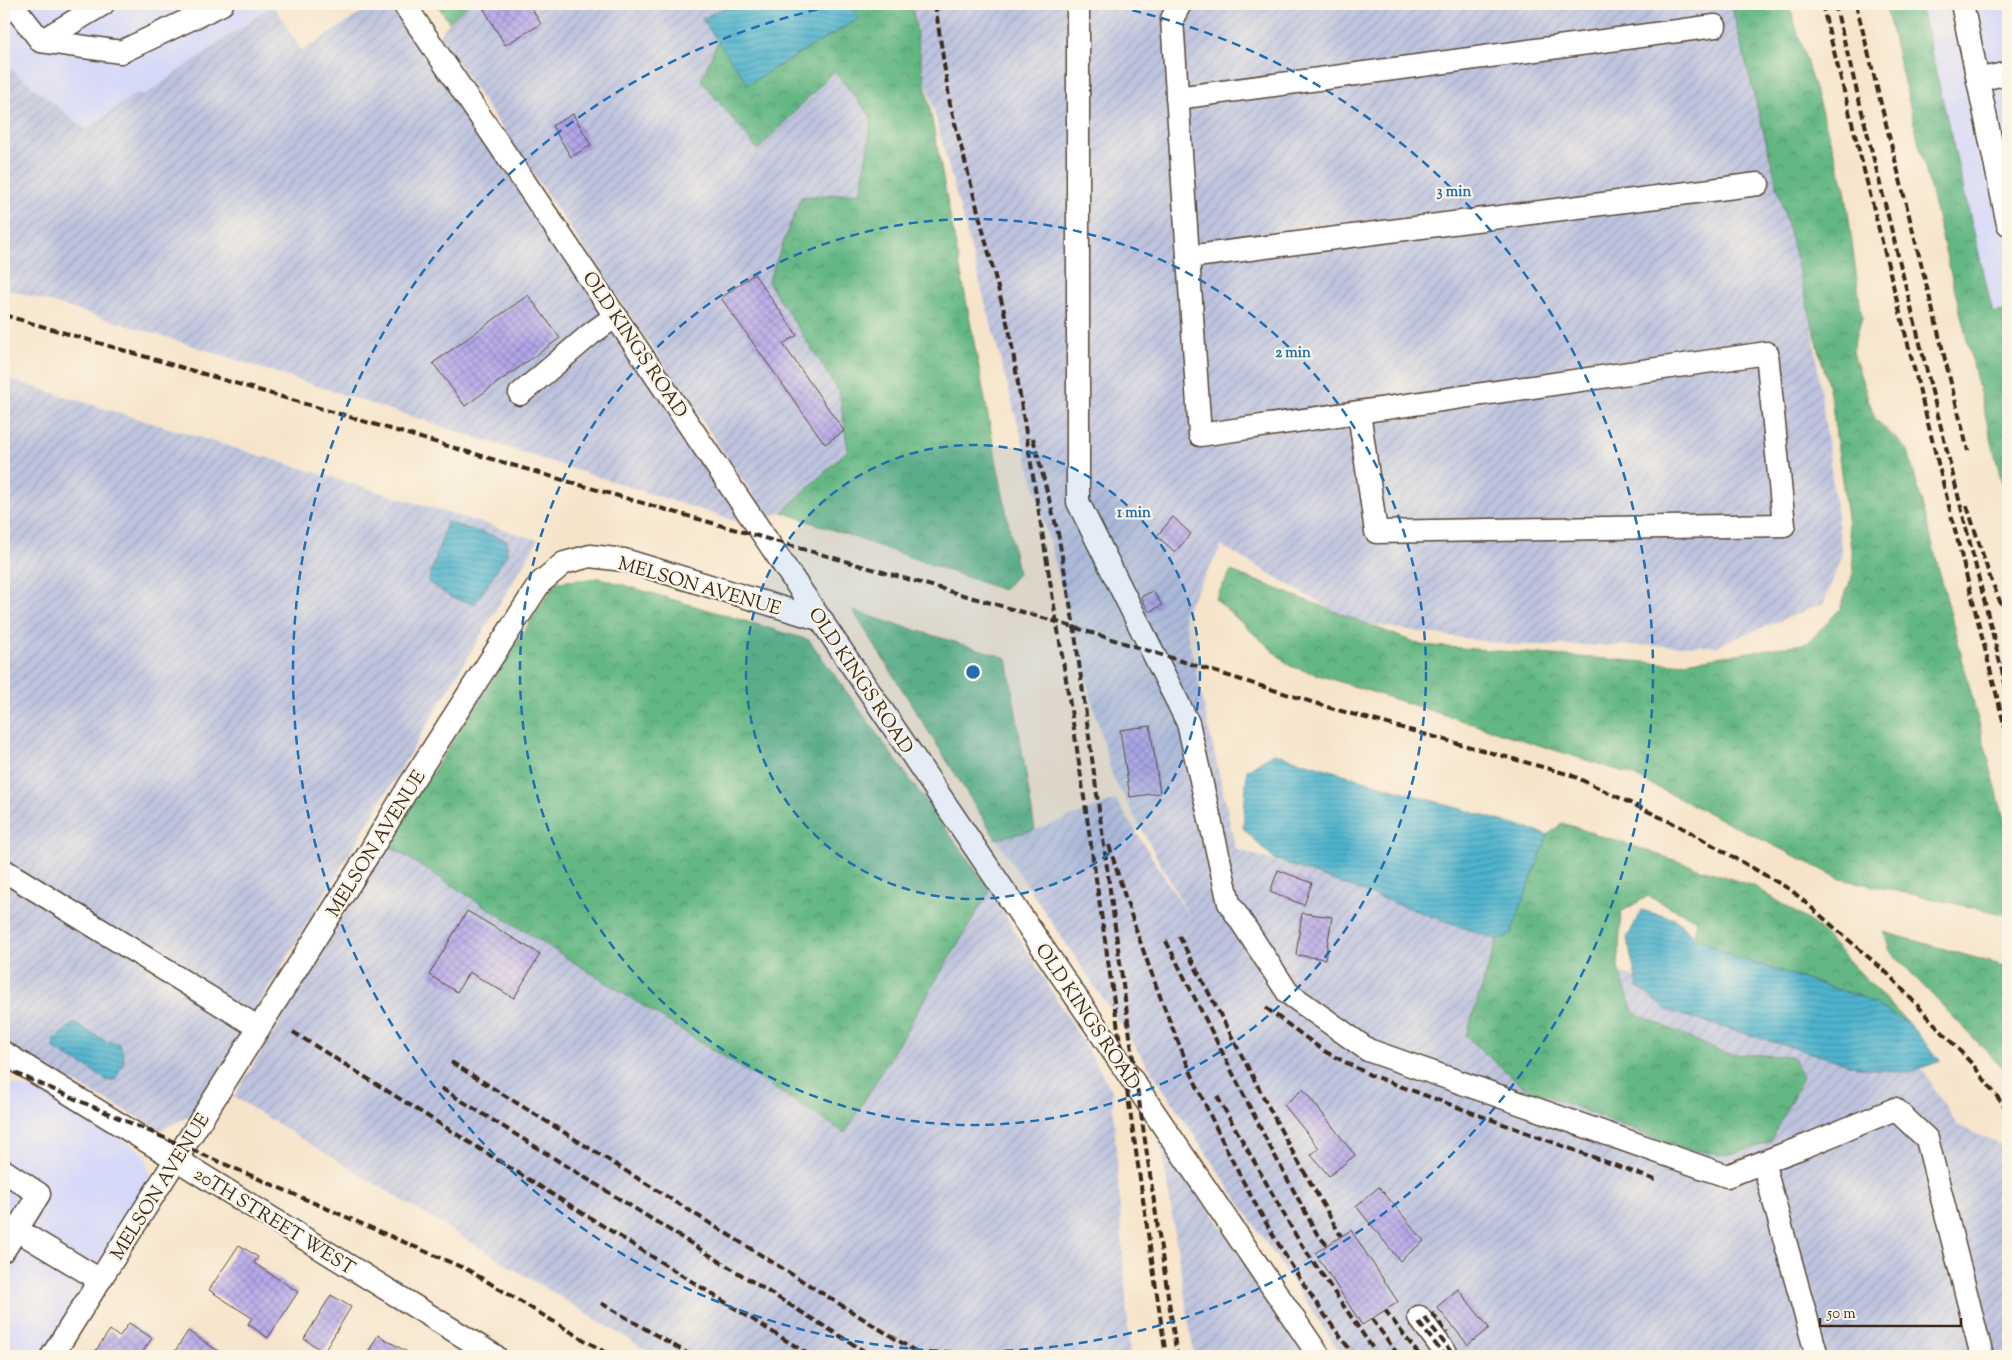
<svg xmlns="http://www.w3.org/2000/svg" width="2012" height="1360" font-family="'Sorts Mill Goudy',serif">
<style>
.built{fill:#d5d8f9}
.industrial{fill:url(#industrial-furrows)}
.forest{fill:url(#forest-crowns);stroke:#507051}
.water{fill:url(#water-rules);stroke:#456f76}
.building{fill:url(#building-cross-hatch)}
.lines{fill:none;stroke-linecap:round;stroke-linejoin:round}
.minor-casing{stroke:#574638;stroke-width:25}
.minor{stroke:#fff;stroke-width:22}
.rail{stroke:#3b2a1e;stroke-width:4;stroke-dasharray:8 4;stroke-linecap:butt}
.ring{fill:none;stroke:#1f6fb2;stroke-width:2.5;stroke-dasharray:9 6}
.labels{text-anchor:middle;stroke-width:4.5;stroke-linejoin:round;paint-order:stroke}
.street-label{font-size:19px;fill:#3b2a1e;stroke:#fcf5e5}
.centre{fill:#1f6fb2;stroke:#fcf5e5;stroke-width:2.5}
.ring-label{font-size:15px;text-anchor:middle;font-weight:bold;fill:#1f6fb2;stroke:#fcf5e5;stroke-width:4.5;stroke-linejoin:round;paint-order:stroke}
</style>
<defs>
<pattern id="industrial-furrows" width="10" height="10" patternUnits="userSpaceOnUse" patternTransform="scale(1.25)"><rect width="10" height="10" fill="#bdc3de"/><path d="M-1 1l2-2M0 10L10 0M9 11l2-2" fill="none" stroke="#a3a8be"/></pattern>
<pattern id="forest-crowns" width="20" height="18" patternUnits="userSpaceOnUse" patternTransform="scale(1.25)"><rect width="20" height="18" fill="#64b784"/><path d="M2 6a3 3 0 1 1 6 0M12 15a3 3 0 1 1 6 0" fill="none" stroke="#54956b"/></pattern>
<pattern id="water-rules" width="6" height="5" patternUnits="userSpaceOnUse" patternTransform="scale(1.25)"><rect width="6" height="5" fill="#4fb4ce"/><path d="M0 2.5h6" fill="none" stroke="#4393a7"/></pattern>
<pattern id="building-cross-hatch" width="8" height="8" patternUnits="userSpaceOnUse" patternTransform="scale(1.25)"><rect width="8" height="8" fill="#b3a6ea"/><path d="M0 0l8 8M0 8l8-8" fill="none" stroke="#9387bd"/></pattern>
</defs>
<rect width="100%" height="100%" fill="#fcf5e5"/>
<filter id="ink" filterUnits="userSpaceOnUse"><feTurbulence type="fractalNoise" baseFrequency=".02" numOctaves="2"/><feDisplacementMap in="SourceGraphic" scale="10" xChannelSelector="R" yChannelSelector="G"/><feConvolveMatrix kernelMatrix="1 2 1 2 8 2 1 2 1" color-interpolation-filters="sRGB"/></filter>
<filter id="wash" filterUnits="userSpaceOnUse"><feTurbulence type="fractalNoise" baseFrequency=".0096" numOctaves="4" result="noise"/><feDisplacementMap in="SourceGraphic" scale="20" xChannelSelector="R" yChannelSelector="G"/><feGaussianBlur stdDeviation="1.12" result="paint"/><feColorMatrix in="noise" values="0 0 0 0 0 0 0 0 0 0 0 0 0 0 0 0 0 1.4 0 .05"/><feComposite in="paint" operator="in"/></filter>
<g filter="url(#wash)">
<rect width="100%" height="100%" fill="#f6e4ca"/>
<g class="built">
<path d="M4 4H274L143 95 136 93 86 130 4 63Z"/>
<path d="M1920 4H2008V310L1993 313Z"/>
<path d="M4 1082 55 1096 145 1154 151 1178 41 1356H4Z"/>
</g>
<g class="industrial">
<path d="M375 4H394L747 525 156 334 4 288V63L86 130 136 93 144 95 273 5 302 51Z"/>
<path d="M469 4H731L702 19 718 41 701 80 758 150 834 70 872 118 861 192 768 281 839 391 848 450 782 512 768 517 439 36 449 22Z"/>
<path d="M913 4H1736L1804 261 1842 554 1824 603 1716 646 1511 645 1353 622 1222 546 1183 614 1236 849 1923 1070 1957 1125 2008 1148V1356H1342L996 839 1035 830 1116 800 1192 921 1112 775 922 67Z"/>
<path d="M4 378 538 540 193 1114 161 1130 31 1059 4 1043Z"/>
<path d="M386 844 845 1133 990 890 1112 1090 1130 1356H656L234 1097Z"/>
<path d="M1160 1137 1308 1356H1194Z"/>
</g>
<g class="forest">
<path d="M437 4H469L449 22Z"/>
<path d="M849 4H912L922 67 1018 574 1003 590 782 512 848 450 839 391 768 282 801 197 861 192 872 118 834 71 758 150 701 80 718 41 749 83 859 19Z"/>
<path d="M1731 4H1789L1845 189 1862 318 1852 350 1875 419 1908 450 2008 835V915L1841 879 1630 774 1290 666 1215 599 1231 571 1421 645 1672 664 1808 643 1840 609 1854 571 1831 397Z"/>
<path d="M1885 4H1920L1993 313 2008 310V508Z"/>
<path d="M600 578 809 640 990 890 845 1133 386 844 556 582Z"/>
<path d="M853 611 1007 658 1035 830 996 839Z"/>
<path d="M1562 823 1756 887 1815 925 1908 1023 1864 998 1735 957 1694 936 1697 920 1648 896 1621 912 1618 968 1633 1012 1725 1054 1792 1056 1803 1077 1770 1143 1725 1155 1680 1148 1522 1086 1466 1036 1497 940 1510 936 1548 835Z"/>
<path d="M1884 932 2008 967V1074L1890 951Z"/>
</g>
<g class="water">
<path d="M731 4H849L860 18 748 84 702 19Z"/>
<path d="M447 522 507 540V554L475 604 452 598 428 582Z"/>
<path d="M1273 753 1548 835 1510 936 1497 940 1273 859 1243 828 1247 770Z"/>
<path d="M1642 910 1675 919 1694 936 1735 957 1864 998 1908 1023 1941 1061 1910 1072 1862 1068 1668 1011 1638 987 1627 938Z"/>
<path d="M74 1023 107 1042H117C129 1058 123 1064 115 1080L107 1081 87 1067 55 1050 53 1040Z"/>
</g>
<g id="blocks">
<g class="building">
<path d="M481 4H529L541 24 505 45Z"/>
<path d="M573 114 591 145 571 157 552 126Z"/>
<path d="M754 274 797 335 783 344 844 431 825 444 721 298Z"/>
<path d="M528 295 560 338 465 406 433 363Z"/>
<path d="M1173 517 1191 534 1175 552 1157 536Z"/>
<path d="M1153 591 1162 605 1149 612 1141 597Z"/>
<path d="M1150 726 1160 793 1130 797 1120 730Z"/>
<path d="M1278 870 1312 883 1304 905 1270 892Z"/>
<path d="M467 911 540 954 514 998 469 972 457 992 429 975Z"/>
<path d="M1302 913 1332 917 1325 959 1296 955Z"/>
<path d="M1303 1089 1355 1155 1329 1176 1311 1155 1319 1148 1284 1105Z"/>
<path d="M1379 1187 1424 1241 1400 1261 1356 1206Z"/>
<path d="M1351 1230 1398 1302 1362 1325 1315 1253Z"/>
<path d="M239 1245 258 1257 254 1263 298 1292 268 1338 248 1324 252 1318 209 1290Z"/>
<path d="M1458 1289 1489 1328 1468 1345 1437 1307Z"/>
<path d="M331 1295 351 1307 324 1352 304 1339Z"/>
<path d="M129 1323 152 1338 140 1356H92L110 1330 119 1337Z"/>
<path d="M188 1331 226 1356H172Z"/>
<path d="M378 1335 414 1356H366Z"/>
</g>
</g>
</g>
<g filter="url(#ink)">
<use href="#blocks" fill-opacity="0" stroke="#574638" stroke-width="1"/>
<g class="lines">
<defs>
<g id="minor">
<path d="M12 4 41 41 121 52 222 4"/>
<path d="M404 4 1319 1356"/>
<path d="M1078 4V502L1188 723 1229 903 1288 993 1368 1050 1727 1176 1808 1145 1895 1109 1927 1139 1982 1356"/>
<path d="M1180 4 1172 19 1200 435 1767 353 1784 525 1376 532 1359 412"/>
<path d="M1962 4 2008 224"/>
<path d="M41 41 103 4"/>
<path d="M1978 80 2008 73"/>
<path d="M1177 98 1715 26"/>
<path d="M1188 257 1758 184"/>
<path d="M520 394 592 333 616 316"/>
<path d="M5 871 259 1028"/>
<path d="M4 1053 495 1356"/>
<path d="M1763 1162 1817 1356"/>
<path d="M4 1171 39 1194 4 1250"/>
<path d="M17 1230 100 1280"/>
<path d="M1419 1317 1448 1356"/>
<path d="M52 1356 371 850 411 783 540 583 564 563 590 556 624 560 822 620"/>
</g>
</defs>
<use href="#minor" class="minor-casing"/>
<use href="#minor" class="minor"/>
<g class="rail">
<path d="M935 4 950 104 1010 334 1074 729 1166 1356"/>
<path d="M1822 4 2008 740"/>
<path d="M1835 4 2008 695"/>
<path d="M1856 4 1968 451"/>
<path d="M4 315 580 485 1057 622 1334 709 1571 775 1681 827 1791 890 1888 974 1974 1066 2008 1111"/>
<path d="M1033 438 1058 533 1074 627 1137 1087 1177 1356"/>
<path d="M1967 506 1990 577 2008 621"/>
<path d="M1109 845C1163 1025 1239 1207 1355 1356"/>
<path d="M1179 936 1287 1142 1341 1236"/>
<path d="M1166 941 1268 1143 1317 1234 1327 1245"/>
<path d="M1266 1008 1324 1051 1370 1075 1658 1181"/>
<path d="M293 1032 811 1356"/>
<path d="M451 1062 923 1356"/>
<path d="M4 1068 468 1270 611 1356"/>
<path d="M441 1088 872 1356"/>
<path d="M1217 1096 1299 1241 1378 1356"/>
<path d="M601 1303 692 1356"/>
<path d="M1385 1310 1420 1356"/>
<path d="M1432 1313 1447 1333"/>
<path d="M1425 1318 1452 1353"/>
<path d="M1372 1319 1399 1356"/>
<path d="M1419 1323 1445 1356"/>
</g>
</g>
</g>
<circle cx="973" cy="672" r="227" fill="#1f6fb2" fill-opacity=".12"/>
<g class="ring">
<circle cx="973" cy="672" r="227"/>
<circle cx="973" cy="672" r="453"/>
<path d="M1103 4A680 680 0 1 1 843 4"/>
</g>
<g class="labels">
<g class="street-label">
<text transform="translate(636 344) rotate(56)" y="7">OLD KINGS ROAD</text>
<text transform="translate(700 585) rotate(16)" y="7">MELSON AVENUE</text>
<text transform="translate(862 680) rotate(56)" y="7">OLD KINGS ROAD</text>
<text transform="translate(375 843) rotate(-58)" y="7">MELSON AVENUE</text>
<text transform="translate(1089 1016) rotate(56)" y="7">OLD KINGS ROAD</text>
<text transform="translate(159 1186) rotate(-58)" y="7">MELSON AVENUE</text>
<text transform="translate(275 1220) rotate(32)" y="7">20TH STREET WEST</text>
</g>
</g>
<circle cx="973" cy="672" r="8" class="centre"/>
<g class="ring-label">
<text x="1454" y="196">3 min</text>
<text x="1293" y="357">2 min</text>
<text x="1134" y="517">1 min</text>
</g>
<rect width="2012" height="1360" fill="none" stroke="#fcf5e5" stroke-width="20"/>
<path d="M1820 1318v8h141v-8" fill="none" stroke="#3b2a1e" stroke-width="2.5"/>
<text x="1827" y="1318" font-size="15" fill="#3b2a1e" stroke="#fcf5e5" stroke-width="4" paint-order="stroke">50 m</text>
</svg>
